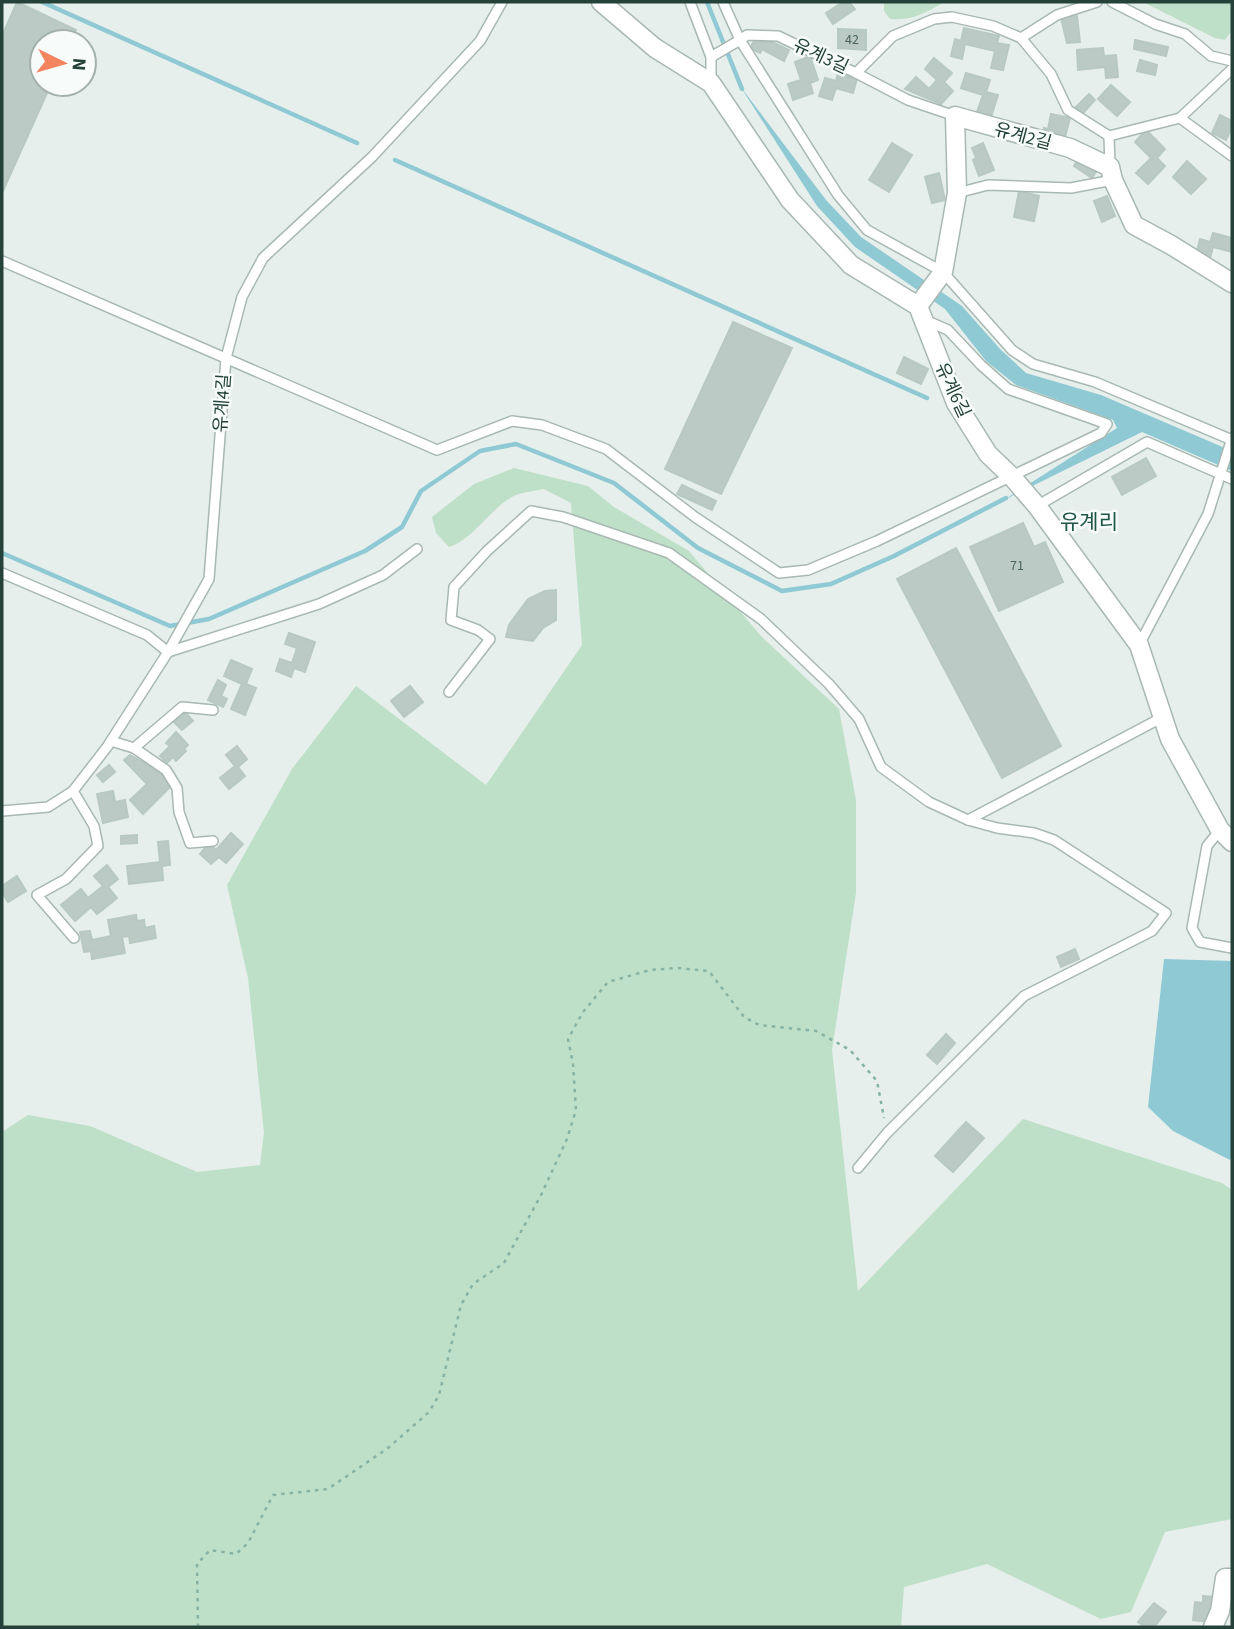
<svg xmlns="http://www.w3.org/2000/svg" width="1234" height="1629" font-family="'Source Sans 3','Noto Sans KR',sans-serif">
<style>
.green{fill:#bfe0c8}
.water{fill:#8ec9d4}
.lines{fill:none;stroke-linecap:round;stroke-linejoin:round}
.stream{stroke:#8ec9d4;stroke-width:4.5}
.building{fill:#bbcac4;stroke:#b8c9c2;stroke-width:2}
.service-casing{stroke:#a8b8b2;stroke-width:12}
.minor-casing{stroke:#a8b8b2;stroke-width:21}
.path{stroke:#86b3a5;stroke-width:2.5;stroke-dasharray:3.5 5;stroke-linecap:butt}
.service{stroke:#fff;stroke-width:9}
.minor{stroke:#fff;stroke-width:18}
.labels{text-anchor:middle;stroke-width:5;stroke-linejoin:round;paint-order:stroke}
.number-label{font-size:14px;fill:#4a645c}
.street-label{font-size:18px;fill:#24423a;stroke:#f7fbf9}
.quarter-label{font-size:21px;fill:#1f5548;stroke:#f7fbf9}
</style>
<rect width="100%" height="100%" fill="#e6efeb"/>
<g class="green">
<path d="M884 2H944C927 13 910 21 890 19L884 11Z"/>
<path d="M1143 2H1232V30L1225 40 1215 38Z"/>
<path d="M514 468 588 486 614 507 689 551 761 636 839 709 856 800V893L832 1050 858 1291 1023 1119 1222 1183 1232 1190V1519L1165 1532 1131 1612 1101 1619 987 1564 904 1587 901 1627H2V1132L28 1115 90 1126 197 1172 260 1165 264 1133 248 978 227 885 292 769 356 686 486 785 582 645 571 503 544 489C535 491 524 492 516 495 490 507 476 538 449 547L436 533 432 517 474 484Z"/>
</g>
<g class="water">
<path d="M740 86 826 200 861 237 962 306 1000 349 1026 373 1101 395 1232 451V471L1142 432 1004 500 1117 428 1113 420 1016 385 986 361 945 309 855 247 817 206Z"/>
<path d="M1164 959 1232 961V1157L1230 1160 1173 1131 1148 1107Z"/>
</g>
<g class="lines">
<g class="stream">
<path d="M42 2 357 143"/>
<path d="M707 2 742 89"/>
<path d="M395 160 927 398"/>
<path d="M2 553 170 626 209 619 365 551 402 527 421 491 480 451 516 444 614 483 698 548 782 591 831 584 894 556 1006 498"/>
</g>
</g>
<g class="building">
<path d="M17 2 76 30 71 42H42V84H51L2 193V36Z"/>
<path d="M843 2H849L855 9 833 24 826 13Z"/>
<path d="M1077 16 1080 42 1067 43 1061 18Z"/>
<path d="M964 28 999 36 997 43 1009 45 1003 70 991 68 995 51 965 44 962 59 951 56 955 39 961 41Z"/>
<path d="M838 29 866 30V50L838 48Z"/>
<path d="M1135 40 1168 47 1166 56 1134 49Z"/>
<path d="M754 41 772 42 789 50 784 61 762 49 760 53 750 48Z"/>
<path d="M1103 48 1104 56 1116 55 1118 77 1106 78 1105 67 1078 70 1077 50Z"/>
<path d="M810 56 818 80 810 83 813 93 793 100 788 84 801 80 795 62Z"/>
<path d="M934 58 952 73 944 82 953 91 941 104 905 89 916 77 929 89 937 80 925 69Z"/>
<path d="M1140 60 1157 65 1155 75 1137 71Z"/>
<path d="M838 73 857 79 853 93 836 88 832 100 819 96 825 78 836 81Z"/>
<path d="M966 73 990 80 986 92 998 95 991 117 977 112 983 95 961 88Z"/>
<path d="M1111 85 1130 102 1117 116 1098 99Z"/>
<path d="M1089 94 1095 100 1083 113 1076 107Z"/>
<path d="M1051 114 1070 118 1064 141 1042 136 1044 128 1048 129Z"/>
<path d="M1220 115 1232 121V127L1226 140 1212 133Z"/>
<path d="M1146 130 1165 149 1157 158 1165 166 1148 184 1136 173 1151 158 1135 142Z"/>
<path d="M892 143 912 155 889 192 869 180Z"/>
<path d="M983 143 994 170 979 176 973 160 976 158 972 148Z"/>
<path d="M1078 159 1097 170 1092 178 1074 166Z"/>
<path d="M1187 161 1206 179 1191 194 1173 177Z"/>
<path d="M939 173 945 200 932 203 925 177Z"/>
<path d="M1019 191 1039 196 1034 221 1014 217Z"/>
<path d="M1107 196 1115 216 1102 222 1094 201Z"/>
<path d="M1213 233 1232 238V252L1213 247 1210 258 1196 255 1200 239 1210 242Z"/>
<path d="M733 322 792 348 721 494 665 469Z"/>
<path d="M904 357 928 369 921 384 897 373Z"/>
<path d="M1146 458 1156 476 1122 495 1112 477Z"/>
<path d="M682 485 716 501 712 510 677 494Z"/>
<path d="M1023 523 1034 547 1045 542 1063 582 999 611 970 547Z"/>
<path d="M956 548 1061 746 1002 778 897 579Z"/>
<path d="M556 590V620L543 628 533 641 506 637 509 625 528 599 545 591Z"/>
<path d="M289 633 315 642 305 672 294 668 291 677 276 671 280 659 292 663 297 648 285 644Z"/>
<path d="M231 660 252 669 246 684 256 688 245 715 231 709 242 684 224 676Z"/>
<path d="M218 680 226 685 221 696 227 699 223 707 208 700Z"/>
<path d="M410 686 423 702 404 717 391 701Z"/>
<path d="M185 712 193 721 182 730 174 722Z"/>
<path d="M176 732 188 745 184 749 186 751 176 761 173 757 167 763 160 756 170 746 166 743Z"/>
<path d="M237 746 247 759 238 767 245 776 229 789 220 778 235 766 226 755Z"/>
<path d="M130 755 162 773 170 787 143 814 130 800 147 784 124 760Z"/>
<path d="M109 765 115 772 103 782 97 775Z"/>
<path d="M113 791 115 802 125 800 128 817 103 823 97 794Z"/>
<path d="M231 833 243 844 226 863 219 857 211 864 200 854 209 843 216 850Z"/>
<path d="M137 835V843L121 844V836Z"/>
<path d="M168 841 170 865 162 866 163 880 129 884 127 866 160 862 158 842Z"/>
<path d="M107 865 118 879 108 887 117 898 97 914 91 907 75 921 61 905 81 889 88 898 103 886 94 876Z"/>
<path d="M17 876 26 891 8 902 2 892V886Z"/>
<path d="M136 915 137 921 144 920 145 928 154 926 156 938 130 943 129 936 122 937 125 953 92 959 91 951 84 952 80 932 90 931 92 940 111 936 108 920Z"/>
<path d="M1075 949 1079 959 1061 967 1057 957Z"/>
<path d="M946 1034 955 1043 937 1064 927 1055Z"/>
<path d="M966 1122 984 1138 953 1172 935 1156Z"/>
<path d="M1203 1596 1214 1597 1211 1622 1193 1620 1195 1602 1203 1603Z"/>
<path d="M1154 1603 1166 1612 1154 1627H1145L1138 1622Z"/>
</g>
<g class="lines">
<defs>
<g id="service">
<path d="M690 2 711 57V83"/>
<path d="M723 2 740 40 747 35 778 36 856 73 893 36 934 19 952 17 993 26 1021 38 1051 74 1068 110 1109 136 1180 118 1232 69"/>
<path d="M1112 2 1155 24 1185 34 1211 56 1232 61"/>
<path d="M1021 38 1057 15 1097 2"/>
<path d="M711 57 740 40 838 195 867 230 943 272 1012 350 1033 364 1095 382 1232 440"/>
<path d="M856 73 908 100 955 116"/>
<path d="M1180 118 1232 156"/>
<path d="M1109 136 1110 166"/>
<path d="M957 193 988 185 1071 188 1113 180"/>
<path d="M2 261 437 450 512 421 542 425 606 449 695 517 779 573 808 570 877 541 1101 433 1107 424 1008 389 981 365 948 330 925 320"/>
<path d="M1037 506 1147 442 1232 479"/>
<path d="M2 573 147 635 168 652"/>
<path d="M1139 645 1208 514 1232 438"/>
<path d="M168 652 319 604 383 575 417 549"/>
<path d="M449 692 490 639 478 630 451 620 454 587 487 551 531 511 563 517 669 553 761 619 829 684 859 719 881 767 929 802 968 820 997 828 1034 833 1054 840 1166 913 1152 931 1024 996 887 1133 858 1168"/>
<path d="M111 741 134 748 166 770 177 788 179 812 190 843 213 841"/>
<path d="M134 748 182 707 213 710"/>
<path d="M73 791 94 826 98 846 66 879 37 895 74 938"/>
<path d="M2 811 48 807 73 791 107 747 168 652 209 579 226 358 242 297 263 258 372 157 480 41 502 2"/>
<path d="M968 820 1163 717"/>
<path d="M1220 830 1207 846 1192 928 1200 942 1232 948"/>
</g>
<g id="minor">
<path d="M601 2 655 48 711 83 790 200 851 265 918 306 956 403 988 454 1013 478 1037 506 1139 645 1170 739 1220 830 1232 842"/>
<path d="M918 306 943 272 957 193 955 116 1070 148 1110 167 1113 180 1134 225 1171 245 1232 283"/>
<path d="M1213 1627 1220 1611 1225 1578H1232"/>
</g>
</defs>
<use href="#service" class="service-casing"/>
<use href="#minor" class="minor-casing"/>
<path class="path" d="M198 1627 197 1564 210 1550 236 1554 248 1543 273 1495 328 1489 388 1448 429 1412 439 1395 461 1305 473 1284 504 1263 542 1193 567 1139 576 1110 573 1064 568 1039 583 1012 608 982 650 970 678 968 709 971 744 1017 759 1025 816 1031 850 1050 877 1081 884 1118"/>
<use href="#service" class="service"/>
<use href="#minor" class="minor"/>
</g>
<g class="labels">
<g class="number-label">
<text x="852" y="44">42</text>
<text x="1017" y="570">71</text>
</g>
<g class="street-label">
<text transform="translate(821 56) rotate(25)" y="6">유계3길</text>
<text transform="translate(1023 136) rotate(15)" y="6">유계2길</text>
<text transform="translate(953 390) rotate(65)" y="6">유계6길</text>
<text transform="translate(222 403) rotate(-86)" y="6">유계4길</text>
</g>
<g class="quarter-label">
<text x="1089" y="529">유계리</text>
</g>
</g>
<rect width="1234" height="1629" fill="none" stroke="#24423a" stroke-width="7"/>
<g transform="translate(63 63) rotate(95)"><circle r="33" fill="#f7fbf9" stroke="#a3b1ad" stroke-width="2"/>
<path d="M0-5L12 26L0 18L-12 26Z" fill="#f4845f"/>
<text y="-10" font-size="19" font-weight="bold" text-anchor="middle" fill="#24423a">N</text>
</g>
</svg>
